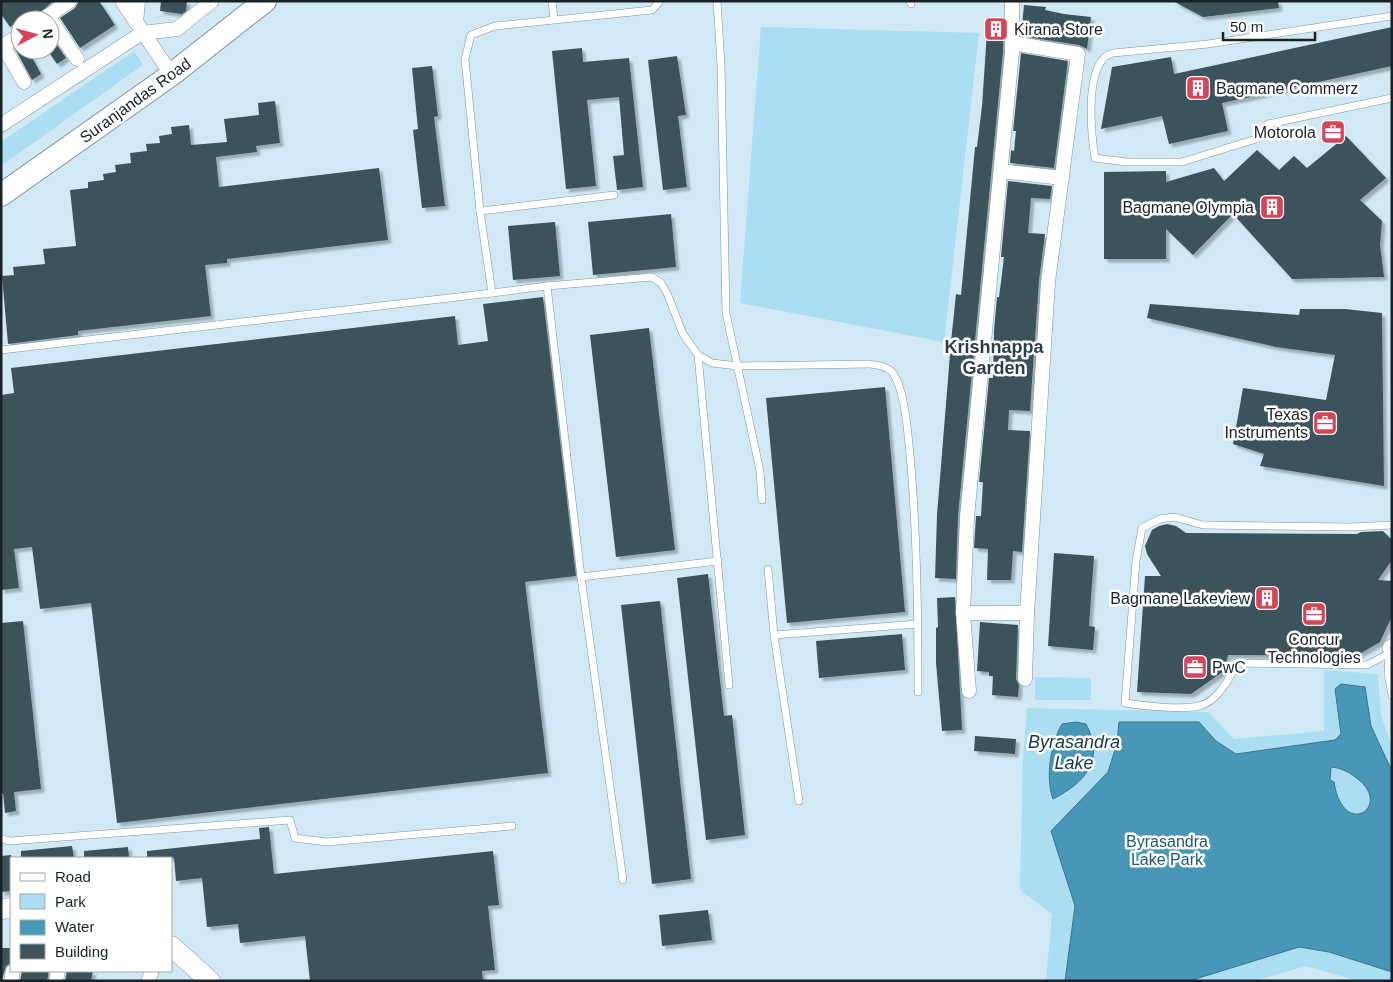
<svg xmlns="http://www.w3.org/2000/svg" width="1393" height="982" font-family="Arial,sans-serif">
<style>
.green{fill:#abddf3}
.water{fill:#4897b6;stroke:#3a748b;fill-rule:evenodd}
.building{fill:#3e535c;filter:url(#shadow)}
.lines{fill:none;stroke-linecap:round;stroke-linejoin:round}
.service-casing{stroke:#7e959f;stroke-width:8}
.minor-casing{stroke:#7e959f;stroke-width:15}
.secondary-casing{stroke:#7e959f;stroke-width:21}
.primary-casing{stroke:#7e959f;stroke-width:24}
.service{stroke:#fff;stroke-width:7}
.minor{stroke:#fff;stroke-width:14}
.secondary{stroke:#fff;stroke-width:20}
.primary{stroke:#fff;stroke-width:22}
.labels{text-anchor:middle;stroke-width:5;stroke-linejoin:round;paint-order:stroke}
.poi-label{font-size:16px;fill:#192226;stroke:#fff;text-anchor:end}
.street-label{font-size:16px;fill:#192226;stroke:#fff}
.park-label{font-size:16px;fill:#1a5970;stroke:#fff}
.neighbourhood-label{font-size:18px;font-weight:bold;fill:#2a3e47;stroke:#fff}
.water-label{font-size:18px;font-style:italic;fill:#133745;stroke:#fff}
</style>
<defs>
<filter id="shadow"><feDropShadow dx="3.5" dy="3.5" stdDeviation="1" flood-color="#0004"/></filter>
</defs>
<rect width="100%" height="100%" fill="#d1e9f4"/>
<g class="green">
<path d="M761 27 979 33 944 342 740 303Z"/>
<path d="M134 51 143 65 1 166V142Z"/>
<path d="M1324 670 1378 674 1381 715 1392 747V981H1358L1306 966 1254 981H1046L1052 914 1020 890 1023 757 1027 708 1208 712 1234 739 1324 731Z"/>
<path d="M1035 677 1091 678V700H1035Z"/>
</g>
<g class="water">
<path d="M1341 684 1365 687 1371 726 1392 771V972L1329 952 1299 947 1189 981H1065L1075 906 1051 831 1108 772 1117 743 1119 722H1199L1216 741 1236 754 1335 740 1341 734 1335 689ZM1331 767C1342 768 1351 773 1359 780 1392 807 1343 840 1334 782L1330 780Z"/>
<path d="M1076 722 1086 724C1105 760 1086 782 1053 799 1045 777 1051 743 1062 724Z"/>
</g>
<g class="building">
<path d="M1 1H54L30 20 26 17 10 27 1 14Z"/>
<path d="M79 1H99L115 25 80 48 60 18 75 8Z"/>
<path d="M161 1H187L186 11 182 14 160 11Z"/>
<path d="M1173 1H1278L1279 8 1203 17Z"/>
<path d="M1024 5 1046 7 1045 10 1064 14 1091 17 1087 49 1079 45 1021 36Z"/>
<path d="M988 17 1003 18V52L958 516 956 579 935 578 937 515 951 342 956 294 961 295 975 147H977L982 106Z"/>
<path d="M1392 27V66L1222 103 1228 131 1169 144 1162 116 1101 129 1112 67 1171 57 1174 74Z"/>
<path d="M50 35 66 58 57 64 50 54Z"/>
<path d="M20 45V50H28L41 74 32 80 15 49Z"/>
<path d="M582 48 583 62 629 58 643 187 617 190 613 156 624 155 619 97 587 100 596 186 566 189 552 51Z"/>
<path d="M1021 53 1068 61 1054 168 1010 163 1011 150 1014 151 1016 131H1013Z"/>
<path d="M677 56 686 115 678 116 687 187 663 190 648 60Z"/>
<path d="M432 66 438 116 434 117 445 206 422 208 413 130 418 129 412 68Z"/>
<path d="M275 101 280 143 256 146 257 152 216 157 219 187 379 168 388 240 227 259V263L205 265 211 316 78 331V335L8 344 2 276 14 275 13 267 45 264 43 249 76 246 70 190 88 188V182L104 180 103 174 116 172 115 165 131 163 130 153 147 151 146 144 160 143 159 136 172 134 171 127 189 125 191 145 227 142 224 119 259 115 258 103Z"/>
<path d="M1346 136 1386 178 1360 200 1382 221 1380 245 1384 277 1292 279 1233 214 1193 255 1166 229V259H1104V172L1166 171V182L1214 168 1224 181 1257 150 1279 170 1294 156 1307 168Z"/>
<path d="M1008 181 1052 186 1050 199 1031 198 1028 233 1045 234 1039 281 1030 411 1009 410 1008 430 1030 431 1022 552 1013 551 1011 580H987L988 549 974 548 976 516H981L983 482H979L989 378H993L994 330 997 297H999L1001 282 1004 257H1001Z"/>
<path d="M671 214 676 267 593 275 588 222Z"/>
<path d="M555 222 560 276 513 280 508 226Z"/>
<path d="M543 297 576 576 525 582 548 773 117 823 91 603 40 609 32 547 14 549 19 588 1 590V395L14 393 11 368 455 316 458 345 488 341 483 304Z"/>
<path d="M1150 304 1299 315 1300 309H1345L1382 313 1384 486 1260 466 1264 454 1233 444 1243 388 1326 400 1335 355 1276 347 1147 318Z"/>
<path d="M649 328 675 550 616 557 590 335Z"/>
<path d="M885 387 905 612 787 623 766 398Z"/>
<path d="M1167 524 1176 526 1186 533 1357 534 1361 532 1383 531 1392 540V560L1378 580 1392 581V616L1380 642 1356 656 1228 655 1224 671 1191 694 1137 692 1145 576H1161L1147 554 1145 546 1152 530 1159 526Z"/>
<path d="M1054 553 1094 556 1089 626 1095 627 1093 650 1048 646Z"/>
<path d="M708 574 724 716 732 715 745 835 706 840 677 578Z"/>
<path d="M955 597 962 730 942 731 936 663V628L938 627 937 598Z"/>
<path d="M660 601 691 879 652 884 621 605Z"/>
<path d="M23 621 41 789 14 792 16 811 5 813 3 793 1 794V623Z"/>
<path d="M980 622 1018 625 1016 679 1019 685 1018 697 992 695 993 676H989V672L977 671Z"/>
<path d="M902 634 905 670 819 678 816 641Z"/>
<path d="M975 736 1016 739 1015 754 974 751Z"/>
<path d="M269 827 274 874 493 851 499 905 488 906 495 970 482 971 483 981H310L305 936 240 943 238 924 207 927 202 878 176 881 174 858H147V851L260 839 259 828Z"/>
<path d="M72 846 74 858H21V851Z"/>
<path d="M128 847 129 858H84V851Z"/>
<path d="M11 855V891L1 892V856Z"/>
<path d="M708 910 712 940 662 946 659 915Z"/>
<path d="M1 948H11V963L6 966 2 980Z"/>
<path d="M22 971H49L47 981H20Z"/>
<path d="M67 971H93L91 981H65Z"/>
</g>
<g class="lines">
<defs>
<g id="service">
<path d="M552 1 554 19"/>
<path d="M717 1 721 65 726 313 760 471 762 500"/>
<path d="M910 1 911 4"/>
<path d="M1392 16 1208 44 1113 53C1110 54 1105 56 1103 59 1086 79 1091 134 1095 158L1127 162H1182L1256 139 1264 132 1268 124 1392 98"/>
<path d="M614 195 480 211 465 59 471 35 495 26 652 10 660 1"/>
<path d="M480 211 492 293 547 286 652 277 661 283 667 293 683 334 698 355 712 363 738 366 869 364C877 365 887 366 893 373 904 389 907 425 909 444 917 526 918 609 918 692"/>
<path d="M547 286 581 577"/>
<path d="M1 350 492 293"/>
<path d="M698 355 729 685"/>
<path d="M768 569 774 635 799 801"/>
<path d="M774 635 918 624"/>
<path d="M1388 654 1367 665 1236 663C1230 679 1217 702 1199 706 1182 710 1143 706 1125 703L1136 561 1142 528 1160 519 1174 517 1203 525 1351 527 1392 525"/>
<path d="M1389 656 1388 674 1392 695"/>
<path d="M1391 656 1386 649 1387 645 1392 642"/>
<path d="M1 839 10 841 290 820 295 838 327 842 512 826"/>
<path d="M623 880 581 577 718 561"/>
</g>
<g id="minor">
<path d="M122 1 165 65"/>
<path d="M48 16 77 59"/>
<path d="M42 20 70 1"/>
<path d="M136 23 138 1"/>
<path d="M3 46 24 82"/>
<path d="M1 47 20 35"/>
<path d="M1 125 142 33 177 29 212 1"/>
<path d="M1001 171 1062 178"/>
<path d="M963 613H1027L1048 282 1078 54 1012 43"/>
<path d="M1025 679 1027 613"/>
<path d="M969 691 963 613 967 517 1012 52V1"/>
<path d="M11 981 13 971"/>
<path d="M56 981 58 971"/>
<path d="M148 981 152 971"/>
</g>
<g id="secondary">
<path d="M1 909 11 908"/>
<path d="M171 946 210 981"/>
</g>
<path id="primary" d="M1 195 171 75 265 1"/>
</defs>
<use href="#service" class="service-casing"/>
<use href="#minor" class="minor-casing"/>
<use href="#secondary" class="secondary-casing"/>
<use href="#primary" class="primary-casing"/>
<use href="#service" class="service"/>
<use href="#minor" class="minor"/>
<use href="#secondary" class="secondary"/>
<use href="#primary" class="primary"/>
</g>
<defs>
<symbol id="building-square" viewBox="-11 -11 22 22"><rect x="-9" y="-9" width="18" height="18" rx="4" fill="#d54559" stroke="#fff"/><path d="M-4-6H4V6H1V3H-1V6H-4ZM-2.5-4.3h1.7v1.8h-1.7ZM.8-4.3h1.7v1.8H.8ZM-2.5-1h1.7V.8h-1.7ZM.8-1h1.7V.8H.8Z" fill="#fff"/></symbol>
<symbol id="office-square" viewBox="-11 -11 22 22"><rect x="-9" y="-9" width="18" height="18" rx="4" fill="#d54559" stroke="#fff"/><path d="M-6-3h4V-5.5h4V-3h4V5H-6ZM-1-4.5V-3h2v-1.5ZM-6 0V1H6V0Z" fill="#fff"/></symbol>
</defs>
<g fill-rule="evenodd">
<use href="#building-square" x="982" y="15" width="28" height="28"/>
<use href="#building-square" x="1184" y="74" width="28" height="28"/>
<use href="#office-square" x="1319" y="118" width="28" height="28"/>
<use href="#building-square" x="1258" y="193" width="28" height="28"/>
<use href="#office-square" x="1311" y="409" width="28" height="28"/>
<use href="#building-square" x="1253" y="584" width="28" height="28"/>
<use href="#office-square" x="1300" y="600" width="28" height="28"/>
<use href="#office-square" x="1181" y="653" width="28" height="28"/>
</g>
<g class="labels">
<g class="poi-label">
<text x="1014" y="35" text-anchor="start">Kirana Store</text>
<text x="1216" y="94" text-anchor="start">Bagmane Commerz</text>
<text x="1316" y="138">Motorola</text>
<text x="1254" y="213">Bagmane Olympia</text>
<text x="1308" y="420">Texas<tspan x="1308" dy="18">Instruments</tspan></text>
<text x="1250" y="604">Bagmane Lakeview</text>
<text x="1314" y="645" text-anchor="middle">Concur<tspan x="1314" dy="18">Technologies</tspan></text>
<text x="1212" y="673" text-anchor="start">PwC</text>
</g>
<g class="street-label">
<text transform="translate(135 100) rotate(-36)" y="6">Suranjandas Road</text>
</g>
<g class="park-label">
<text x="1167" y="847">Byrasandra<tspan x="1167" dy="18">Lake Park</tspan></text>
</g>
<g class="neighbourhood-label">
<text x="994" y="353">Krishnappa<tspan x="994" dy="21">Garden</tspan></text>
</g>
<g class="water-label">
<text x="1074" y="748">Byrasandra<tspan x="1074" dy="21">Lake</tspan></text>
</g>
</g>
<rect width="1393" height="982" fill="none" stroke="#192226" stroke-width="5"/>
<rect x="10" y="857" width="162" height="115" fill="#ffffff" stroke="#a3a7a8"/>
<rect x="20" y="873" width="25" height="8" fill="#ffffff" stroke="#a3a7a8"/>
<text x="55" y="882" font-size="15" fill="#192226">Road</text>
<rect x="20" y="894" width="25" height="15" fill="#abddf3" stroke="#a3a7a8"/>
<text x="55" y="907" font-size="15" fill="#192226">Park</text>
<rect x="20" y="920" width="25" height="15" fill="#4897b6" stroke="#a3a7a8"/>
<text x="55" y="932" font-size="15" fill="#192226">Water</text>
<rect x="20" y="944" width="25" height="15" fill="#3e535c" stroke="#a3a7a8"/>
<text x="55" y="957" font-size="15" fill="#192226">Building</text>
<g transform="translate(35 35) rotate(84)"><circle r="24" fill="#ffffff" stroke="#a3a7a8"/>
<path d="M0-4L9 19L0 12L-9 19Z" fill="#d54559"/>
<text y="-8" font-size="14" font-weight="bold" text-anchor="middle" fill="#192226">N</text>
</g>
<path d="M1223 32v8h92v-8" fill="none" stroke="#192226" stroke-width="2.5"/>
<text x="1230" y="32" font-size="15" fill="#192226" stroke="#ffffff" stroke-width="4" paint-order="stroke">50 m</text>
</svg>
